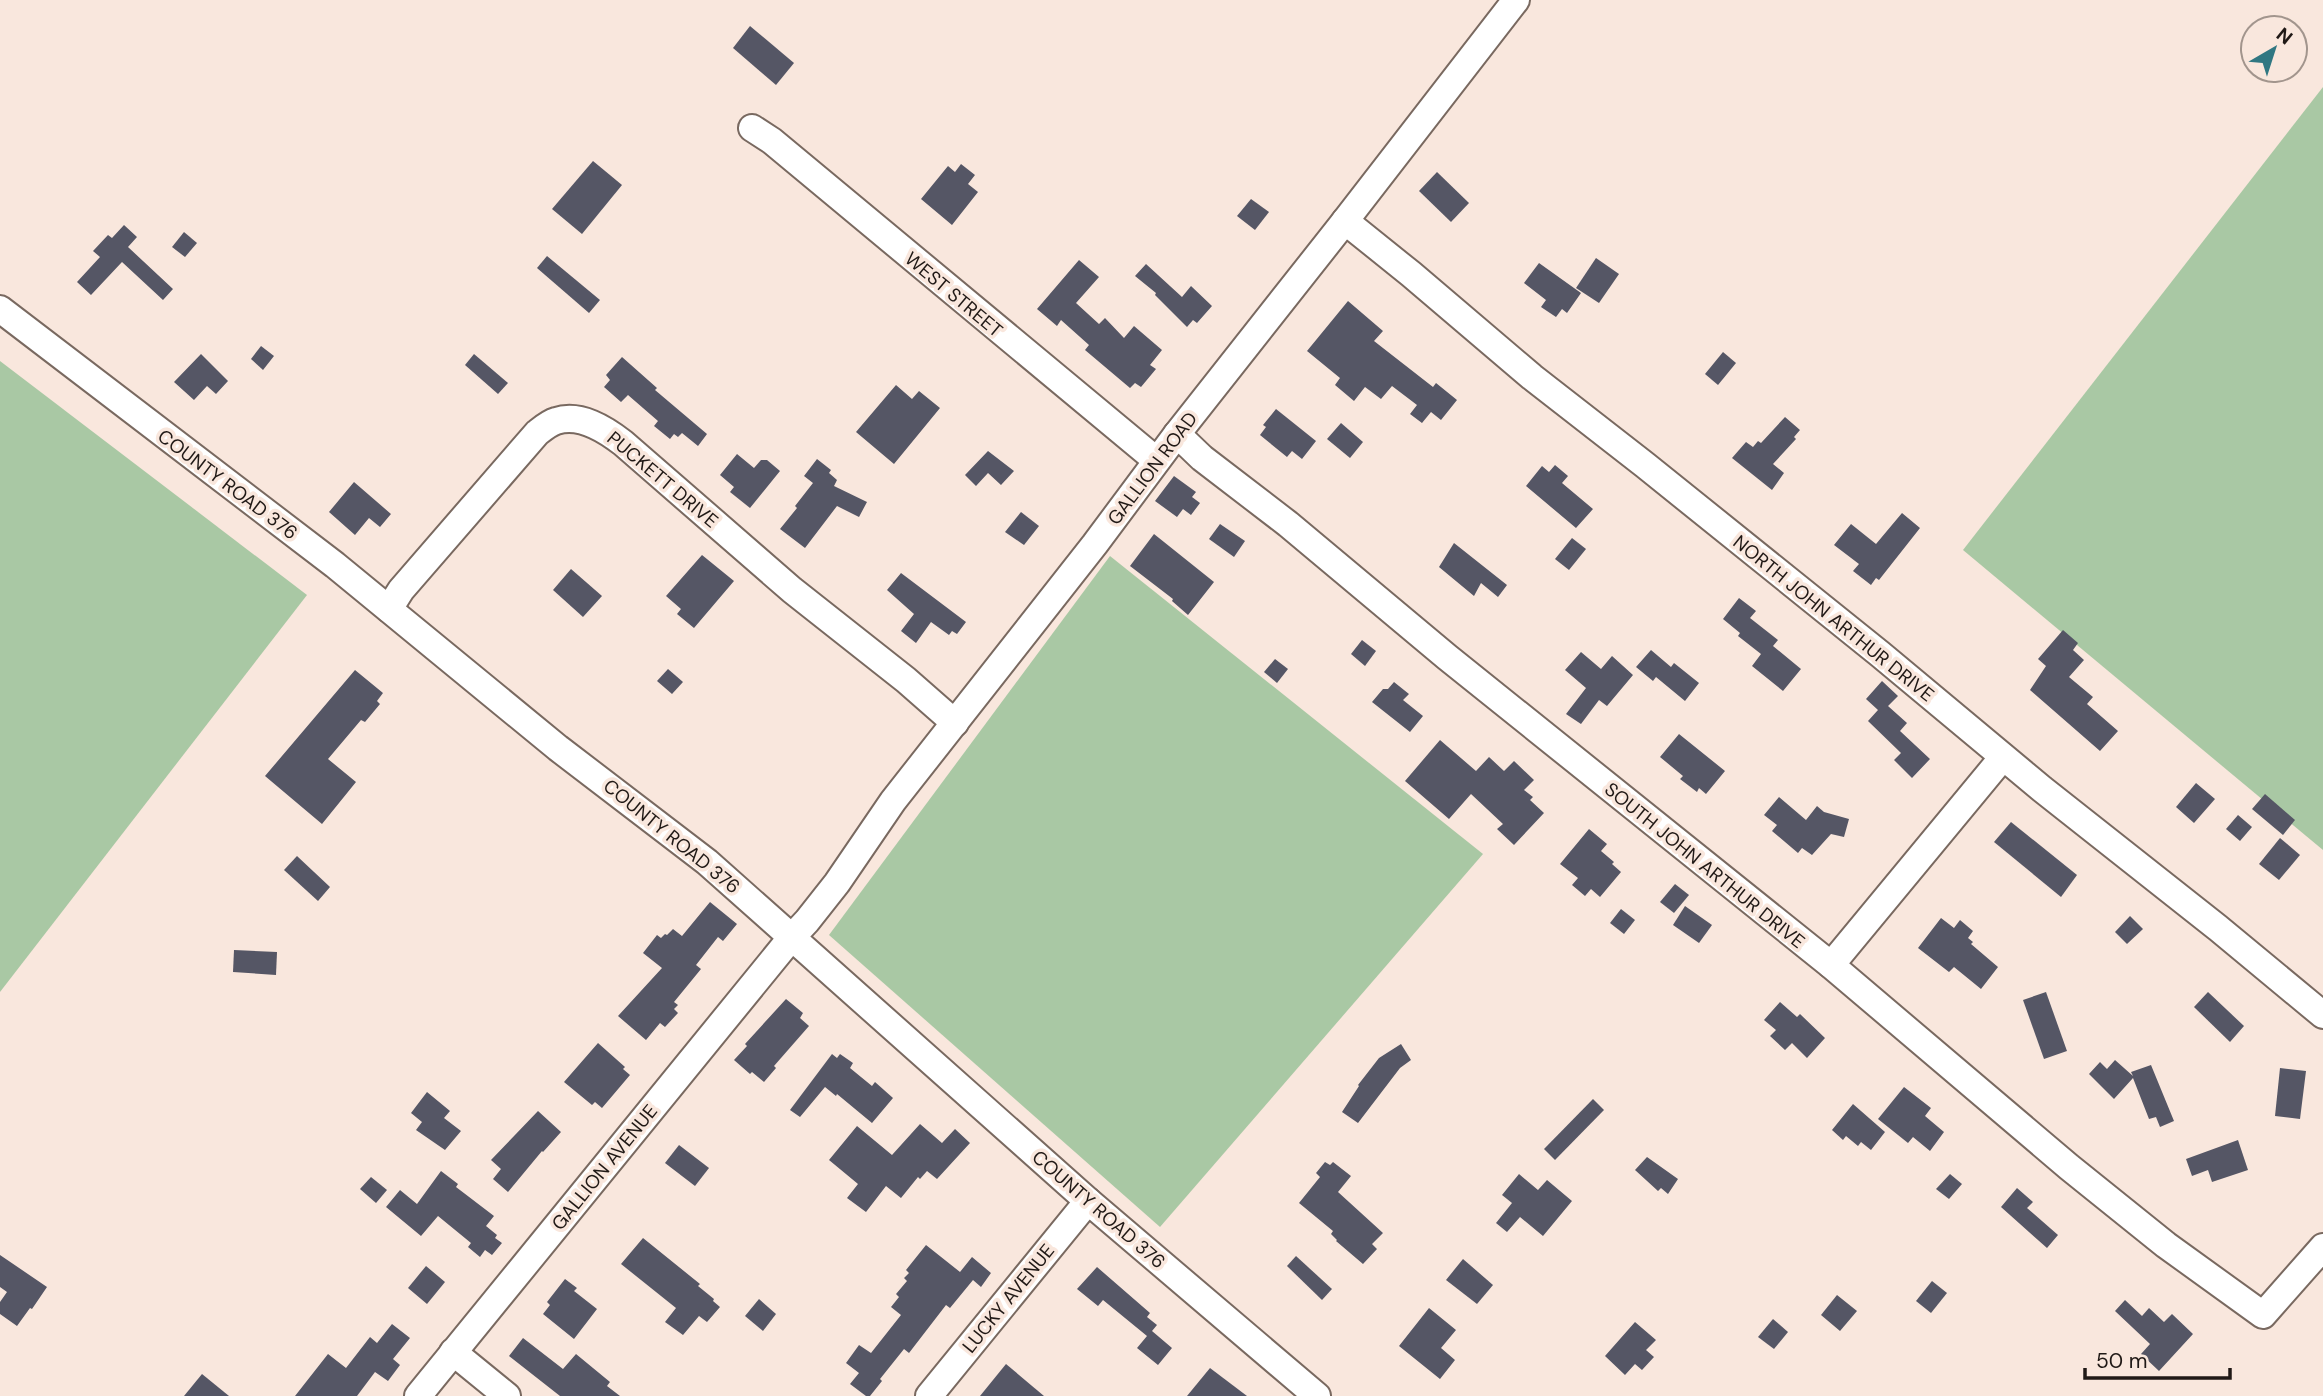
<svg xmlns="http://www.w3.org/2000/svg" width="2323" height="1396" font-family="'DM Sans',sans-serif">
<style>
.green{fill:#a9c8a4}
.building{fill:#555665}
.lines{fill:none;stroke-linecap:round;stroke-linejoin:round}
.minor-casing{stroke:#796960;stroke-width:30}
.minor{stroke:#fff;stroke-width:26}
.labels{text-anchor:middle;stroke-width:7;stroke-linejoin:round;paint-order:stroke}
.street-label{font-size:19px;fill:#201916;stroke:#f9e7dd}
</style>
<rect width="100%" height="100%" fill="#f9e7dd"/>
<g class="green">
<path d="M2323 87V850L1963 550Z"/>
<path d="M0 361 307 595 0 992Z"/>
<path d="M1110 556 1483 854 1160 1227 829 935Z"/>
</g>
<g class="building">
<path d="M750 26 794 63 776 85 733 48Z"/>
<path d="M593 161 622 185 582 234 552 209Z"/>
<path d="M961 164 975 175 968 184 978 192 952 225 921 199 948 166 955 172Z"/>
<path d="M1437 172 1469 203 1451 222 1419 191Z"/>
<path d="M1251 199 1269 212 1255 230 1237 216Z"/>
<path d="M124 225 137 237 128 247 173 289 163 300 122 262 91 295 77 282 100 257 93 251 108 235 112 238Z"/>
<path d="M184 232 197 243 185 257 172 247Z"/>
<path d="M547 256 600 300 589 313 537 268Z"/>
<path d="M1596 258 1619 274 1599 303 1576 288Z"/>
<path d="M1079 260 1099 277 1076 303 1099 324 1105 318 1124 338 1134 326 1162 350 1150 365 1156 369 1141 387 1135 383 1130 388 1085 350 1089 345 1061 320 1057 326 1037 309Z"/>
<path d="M1539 263 1581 293 1567 313 1562 309 1556 317 1541 307 1546 300 1524 283Z"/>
<path d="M1146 264 1182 297 1191 286 1212 306 1197 323 1193 320 1187 327 1155 295 1156 293 1135 276Z"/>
<path d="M1348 301 1383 331 1374 341 1433 387 1436 383 1457 400 1441 420 1431 412 1422 423 1410 414 1417 405 1392 386 1381 399 1365 387 1354 401 1335 385 1340 378 1307 351Z"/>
<path d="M261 346 274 356 263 370 251 359Z"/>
<path d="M1723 352 1736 363 1718 385 1705 374Z"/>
<path d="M201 354 228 381 216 394 207 386 194 400 174 382Z"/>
<path d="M474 354 508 383 498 394 465 365Z"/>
<path d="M622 357 657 388 655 390 707 434 698 446 682 433 678 437 674 434 670 439 654 426 658 421 628 395 621 402 604 387 610 380 606 375Z"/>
<path d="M896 385 912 399 919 391 940 408 894 464 856 432Z"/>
<path d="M1276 409 1316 441 1302 459 1292 451 1287 457 1260 435 1266 427 1263 425Z"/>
<path d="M1785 417 1800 430 1794 437 1796 439 1773 464 1784 473 1772 490 1732 458 1746 442 1753 447 1758 441 1761 443Z"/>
<path d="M1341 423 1363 442 1350 458 1327 439Z"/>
<path d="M988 451 1014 471 1001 485 988 473 976 486 965 475Z"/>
<path d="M737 454 754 468 761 460H767L780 471 750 508 730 492 734 487 720 475Z"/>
<path d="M817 459 831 470 829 473 837 480 834 486 867 502 859 517 837 506 805 548 780 529 797 508 795 506 813 483 804 476Z"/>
<path d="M1555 465 1568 476 1562 483 1593 509 1576 528 1526 486 1542 466 1549 472Z"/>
<path d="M1174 476 1196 492 1192 497 1200 503 1191 515 1183 509 1177 517 1155 501Z"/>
<path d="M354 482 391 514 380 527 369 518 355 535 329 512Z"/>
<path d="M1021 512 1039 526 1024 545 1005 532Z"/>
<path d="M1902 513 1920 528 1879 580 1876 578 1871 585 1853 571 1859 564 1834 545 1851 524 1876 544Z"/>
<path d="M1220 524 1245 541 1234 557 1209 539Z"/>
<path d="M1154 534 1214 582 1188 615 1172 601 1173 599 1130 566Z"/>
<path d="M1572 538 1586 549 1569 570 1555 559Z"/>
<path d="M1454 543 1507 585 1498 597 1481 583 1474 596 1439 567Z"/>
<path d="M702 555 734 581 694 628 677 614 681 609 666 596Z"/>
<path d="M571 569 602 596 583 617 553 590Z"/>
<path d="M901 573 966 622 957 634 952 631 949 635 931 622 916 643 901 631 914 614 887 590Z"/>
<path d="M1739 598 1756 611 1750 618 1778 640 1773 646 1801 669 1783 691 1752 666 1761 654 1738 636 1740 633 1723 619Z"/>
<path d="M2063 630 2078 643 2073 650 2084 660 2069 677 2093 697 2087 704 2118 731 2100 751 2030 690 2046 666 2038 659Z"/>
<path d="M1362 640 1376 651 1365 666 1351 654Z"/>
<path d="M1651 650 1671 667 1674 663 1699 683 1685 701 1656 677 1653 681 1636 667Z"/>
<path d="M1581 652 1601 669 1612 656 1633 675 1607 706 1599 700 1581 724 1566 714 1586 688 1565 670Z"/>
<path d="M1275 659 1288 669 1277 683 1264 672Z"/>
<path d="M668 669 683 682 672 694 657 681Z"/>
<path d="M355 670 383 693 377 701 380 704 365 722 361 720 328 759 356 782 322 824 265 776Z"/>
<path d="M1882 681 1898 696 1888 706 1907 723 1900 731 1930 759 1912 778 1894 760 1901 753 1868 721 1878 710 1866 699Z"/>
<path d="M1394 682 1409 694 1403 700 1423 716 1410 732 1372 702 1383 689H1388Z"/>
<path d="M1679 734 1725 771 1706 794 1699 788 1697 792 1680 779 1683 776 1660 757Z"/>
<path d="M1440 740 1476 771 1489 757 1504 771 1514 761 1534 780 1524 790 1533 797 1530 800 1544 813 1514 845 1497 829 1503 824 1471 794 1449 819 1405 781Z"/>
<path d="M2196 783 2215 799 2194 823 2176 807Z"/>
<path d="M2265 794 2295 820 2283 835 2252 809Z"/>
<path d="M1779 797 1806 820 1817 806 1824 812 1849 819 1844 837 1831 834 1812 855 1802 848 1798 853 1772 831 1777 825 1764 815Z"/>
<path d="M2238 815 2252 827 2240 841 2226 829Z"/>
<path d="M2011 822 2077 875 2061 897 1994 842Z"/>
<path d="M1589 829 1607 844 1601 851 1614 862 1612 864 1621 872 1600 897 1591 889 1585 896 1572 885 1578 878 1560 864Z"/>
<path d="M2280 838 2300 855 2279 880 2259 864Z"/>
<path d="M297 856 330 887 318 901 284 870Z"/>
<path d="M1675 884 1689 895 1674 913 1660 902Z"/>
<path d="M710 902 737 924 723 941 718 937 696 965 701 969 674 1002 678 1005 674 1009 678 1013 665 1027 660 1023 646 1040 618 1016 662 968 643 953 657 935 661 938 665 934 667 935 673 929 682 936Z"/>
<path d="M1685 906 1712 925 1699 943 1673 925Z"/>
<path d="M1621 909 1635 920 1624 934 1610 923Z"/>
<path d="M2130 916 2143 929 2127 944 2115 932Z"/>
<path d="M1941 918 1954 928 1960 920 1973 931 1968 938 1973 942 1971 944 1998 967 1981 989 1954 967 1949 972 1918 948Z"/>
<path d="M234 950 277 952 276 975 233 972Z"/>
<path d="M2046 992 2067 1051 2044 1059 2023 1000Z"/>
<path d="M2208 992 2244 1026 2230 1042 2194 1007Z"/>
<path d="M786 999 803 1013 800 1018 809 1026 774 1066 776 1068 764 1082 752 1072 750 1074 734 1060 747 1046 745 1044Z"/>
<path d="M1780 1002 1797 1017 1800 1014 1825 1038 1807 1058 1792 1043 1785 1050 1770 1036 1776 1030 1764 1020Z"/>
<path d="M598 1043 625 1067 623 1069 630 1075 602 1108 595 1102 592 1105 564 1082Z"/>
<path d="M1401 1044 1411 1060 1400 1068 1358 1123 1342 1112 1359 1086 1358 1085 1379 1058Z"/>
<path d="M832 1054 837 1058 840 1054 853 1063 850 1068 872 1086 875 1082 893 1098 872 1123 837 1094 836 1096 825 1087 800 1117 790 1110Z"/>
<path d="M2115 1060 2133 1076 2131 1072 2151 1065 2174 1121 2160 1127 2156 1117 2149 1119 2133 1078 2114 1099 2089 1074 2100 1062 2107 1069Z"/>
<path d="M2280 1068 2306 1071 2300 1119 2275 1116Z"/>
<path d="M1904 1087 1931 1108 1925 1116 1944 1132 1930 1151 1913 1137 1908 1143 1878 1119Z"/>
<path d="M427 1092 450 1111 444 1118 461 1131 445 1150 416 1130 422 1122 411 1113Z"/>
<path d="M1593 1099 1604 1110 1555 1160 1544 1149Z"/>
<path d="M1853 1104 1885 1132 1871 1150 1861 1142 1858 1146 1846 1136 1843 1140 1832 1130Z"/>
<path d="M538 1111 561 1132 543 1152 542 1151 508 1192 493 1179 501 1169 491 1160Z"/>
<path d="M920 1124 942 1143 955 1129 970 1143 937 1179 927 1171 920 1179 918 1177 901 1198 886 1186 866 1212 847 1198 858 1184 829 1160 857 1126 892 1155Z"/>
<path d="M2238 1140 2248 1170 2212 1182 2208 1170 2192 1176 2186 1159Z"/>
<path d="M679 1145 709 1168 695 1186 665 1163Z"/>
<path d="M1647 1157 1678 1179 1668 1194 1661 1188 1658 1191 1635 1170Z"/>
<path d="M1325 1162 1330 1165 1333 1162 1351 1176 1338 1192 1383 1233 1372 1244 1377 1249 1363 1264 1336 1241 1337 1240 1331 1234 1333 1231 1299 1203 1320 1177 1316 1173Z"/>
<path d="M441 1171 458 1184 456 1187 494 1216 486 1226 497 1235 495 1238 502 1243 492 1255 485 1250 480 1257 468 1247 471 1243 438 1216 421 1236 386 1207 400 1190 417 1204Z"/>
<path d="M1519 1174 1538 1190 1547 1180 1572 1201 1543 1236 1520 1217 1507 1232 1496 1223 1512 1203 1502 1195Z"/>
<path d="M1950 1174 1962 1184 1949 1199 1936 1189Z"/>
<path d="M371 1177 387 1190 376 1203 360 1189Z"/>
<path d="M2017 1188 2033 1202 2027 1208 2058 1235 2047 1248 2001 1207Z"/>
<path d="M643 1238 700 1284 698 1286 714 1299 713 1301 720 1307 707 1322 699 1316 683 1335 665 1322 676 1308 621 1264Z"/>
<path d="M926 1245 960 1272 972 1257 991 1273 981 1287 973 1280 950 1308 946 1305 909 1353 904 1349 880 1379 882 1381 870 1396H866L850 1384 859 1373 846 1363 859 1345 871 1353 901 1315 891 1307 899 1297 896 1294 907 1281 904 1278 909 1273 906 1270Z"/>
<path d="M0 1255 47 1287 32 1309 30 1308 17 1326 0 1314V1302L7 1292 0 1287Z"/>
<path d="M1296 1256 1332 1289 1322 1300 1287 1266Z"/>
<path d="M1463 1259 1493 1285 1477 1304 1446 1280Z"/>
<path d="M426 1266 445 1282 427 1304 408 1288Z"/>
<path d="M1097 1267 1150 1313 1147 1317 1157 1325 1152 1331 1172 1348 1158 1365 1137 1348 1147 1336 1103 1300 1098 1306 1077 1289Z"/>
<path d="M565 1279 577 1288 574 1291 597 1309 574 1339 543 1314 550 1305 547 1302Z"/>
<path d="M1932 1281 1947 1293 1931 1313 1916 1301Z"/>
<path d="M1837 1295 1857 1311 1840 1331 1821 1315Z"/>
<path d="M759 1299 776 1314 763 1331 745 1316Z"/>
<path d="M2125 1300 2142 1316 2149 1308 2164 1322 2172 1314 2193 1334 2159 1371 2141 1354 2150 1344 2115 1311Z"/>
<path d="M1429 1308 1456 1330 1441 1348 1455 1360 1440 1379 1399 1346Z"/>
<path d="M1773 1319 1788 1332 1774 1349 1758 1337Z"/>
<path d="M1635 1322 1656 1340 1646 1350 1654 1357 1642 1370 1635 1364 1625 1375 1605 1356Z"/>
<path d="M392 1324 410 1338 393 1359 400 1365 388 1381 375 1372 357 1396H295L328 1354 346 1368 370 1337 377 1343Z"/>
<path d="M523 1338 563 1369 576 1354 610 1382 607 1386 620 1396H560L509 1356Z"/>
<path d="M1006 1364 1044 1396H980Z"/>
<path d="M1210 1368 1247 1396H1187Z"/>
<path d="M202 1374 229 1396H184Z"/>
</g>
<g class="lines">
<defs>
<g id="minor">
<path d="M752 128 772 141 1156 460"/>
<path d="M1345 221 1411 274 1532 377 1645 465 1880 654 2042 789 2218 928 2323 1015"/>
<path d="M0 309 335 565 558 748 707 862 1088 1201 1317 1396"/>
<path d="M1177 434 1202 458 1288 524 1447 657 1831 965 2069 1167 2166 1245 2263 1315 2323 1247"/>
<path d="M389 609 401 590 537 433C542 429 549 423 556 421 580 413 605 429 623 443L792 590 906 680 955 723"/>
<path d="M1831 965 2003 757"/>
<path d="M453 1352 507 1396"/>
<path d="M418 1396 791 938 807 921 837 883 893 801 1095 544 1177 434 1345 221 1516 0"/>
<path d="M929 1396 1088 1201"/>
</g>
</defs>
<use href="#minor" class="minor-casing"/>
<use href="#minor" class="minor"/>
</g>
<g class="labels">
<g class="street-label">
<text transform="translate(954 294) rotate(40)" y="7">WEST STREET</text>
<text transform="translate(1152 468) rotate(-53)" y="7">GALLION ROAD</text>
<text transform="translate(663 479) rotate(40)" y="7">PUCKETT DRIVE</text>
<text transform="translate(228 484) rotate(37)" y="7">COUNTY ROAD 376</text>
<text transform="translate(1834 618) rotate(39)" y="7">NORTH JOHN ARTHUR DRIVE</text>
<text transform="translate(672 836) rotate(39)" y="7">COUNTY ROAD 376</text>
<text transform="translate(1705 865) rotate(39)" y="7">SOUTH JOHN ARTHUR DRIVE</text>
<text transform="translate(604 1167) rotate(-51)" y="7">GALLION AVENUE</text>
<text transform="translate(1099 1209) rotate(41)" y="7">COUNTY ROAD 376</text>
<text transform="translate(1008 1298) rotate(-51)" y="7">LUCKY AVENUE</text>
</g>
</g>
<g transform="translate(2274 49) rotate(39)"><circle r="33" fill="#f9e7dd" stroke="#a2958d" stroke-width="2"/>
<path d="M0-5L12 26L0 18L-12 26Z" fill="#307782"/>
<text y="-10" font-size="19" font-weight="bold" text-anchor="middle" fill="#201916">N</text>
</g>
<path d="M2085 1368v10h145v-10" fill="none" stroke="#201916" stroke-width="3.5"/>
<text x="2096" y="1368" font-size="21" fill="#201916" stroke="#f9e7dd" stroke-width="5" paint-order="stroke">50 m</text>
</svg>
